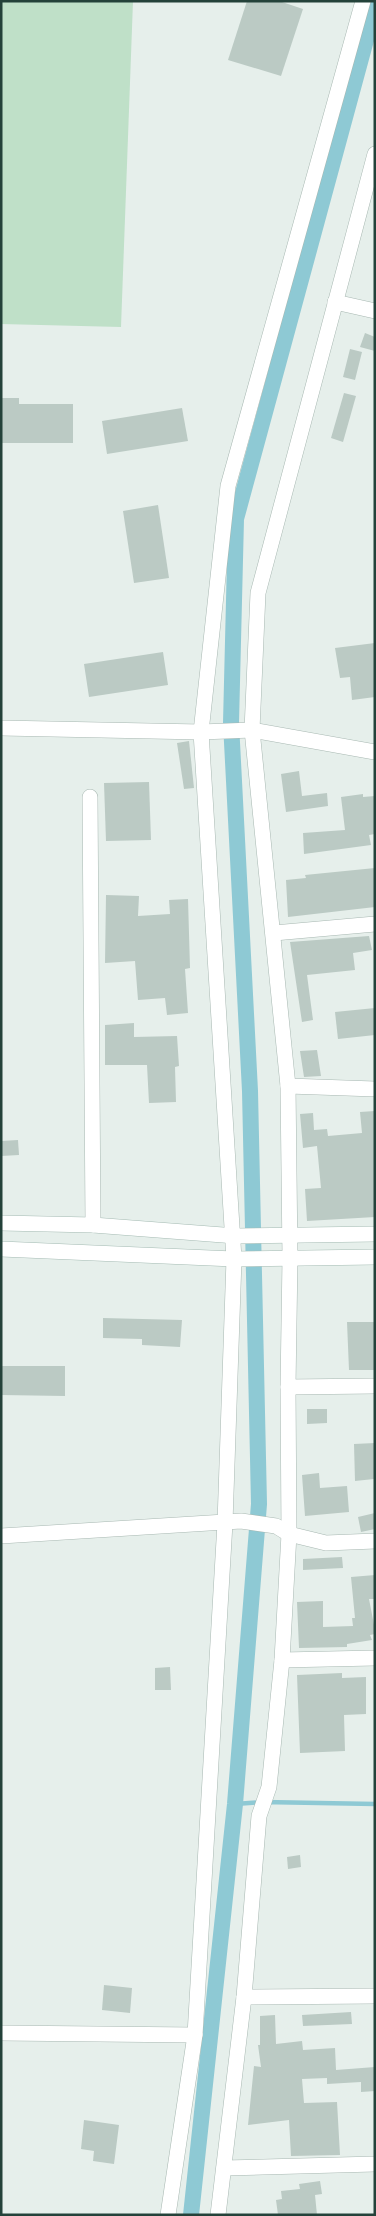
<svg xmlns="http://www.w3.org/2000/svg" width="376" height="2216" font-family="Lato,sans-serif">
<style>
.green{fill:#bfe0c8}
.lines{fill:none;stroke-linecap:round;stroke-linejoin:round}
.stream{stroke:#8ec9d4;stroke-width:4.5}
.canal{stroke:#8ec9d4;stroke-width:16}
.building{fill:#bbcac4}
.street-casing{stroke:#a8b8b2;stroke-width:16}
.secondary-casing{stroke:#a4bbb3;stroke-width:16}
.street{stroke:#fff;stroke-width:15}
.secondary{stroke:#fff;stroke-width:15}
</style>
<rect width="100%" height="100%" fill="#e6efeb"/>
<path class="green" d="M1 1H133L121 327 1 324Z"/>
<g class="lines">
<path class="stream" d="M235 1804 263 1802 375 1804"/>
<path class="canal" d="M191 2215 235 1804 259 1504 250 1091 231 723 236 519 375 7"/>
</g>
<g class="building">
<path d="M247 1H279L303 9 281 76 228 60Z"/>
<path d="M365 333 375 337V351L360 347Z"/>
<path d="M350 349 362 352 355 380 343 377Z"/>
<path d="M344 393 356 396 343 442 331 438Z"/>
<path d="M1 398H19V404H73V443H1Z"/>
<path d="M182 408 188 441 107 454 102 421Z"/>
<path d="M158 505 169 578 134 583 123 511Z"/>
<path d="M375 643V697L352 700 350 677 340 678 335 648Z"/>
<path d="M163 652 168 685 89 697 84 664Z"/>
<path d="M189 741 194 788 184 789 177 743Z"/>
<path d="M299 771 302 796 327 793 328 806 286 812 281 774Z"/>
<path d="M149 782 151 840 106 841 104 783Z"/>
<path d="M363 794V797L375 796V834L369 835 371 845 304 854 303 833 345 830 341 797Z"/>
<path d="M375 868V907L288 917 286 880 306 878 305 875Z"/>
<path d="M106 895 139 896 138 916 170 914 169 900 188 899 190 968 185 969 188 1013 167 1015 165 998 138 1000 135 961 105 963Z"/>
<path d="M369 936 372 950 353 953 355 970 307 975 313 1020 302 1022 290 942Z"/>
<path d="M375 1008V1035L338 1039 335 1012Z"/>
<path d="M134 1023V1037L177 1036 179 1066 175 1067 176 1102 149 1103 147 1065H105V1025Z"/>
<path d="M317 1050 321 1076 304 1077 300 1051Z"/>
<path d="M375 1111V1217L307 1221 305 1189 321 1188 317 1146 303 1148 300 1114 313 1113 314 1130 327 1129 328 1136 362 1133 360 1112Z"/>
<path d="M18 1140 19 1155 1 1156V1141Z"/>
<path d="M103 1318 182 1320 180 1347 142 1345V1339L103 1338Z"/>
<path d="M347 1322H375V1370H349Z"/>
<path d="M1 1366H65V1396L1 1395Z"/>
<path d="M307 1409H327V1423L307 1424Z"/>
<path d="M375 1443 374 1479 355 1481 354 1444Z"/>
<path d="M319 1473 320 1488 347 1486 349 1512 305 1516 302 1475Z"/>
<path d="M375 1513V1529L361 1532 358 1517Z"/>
<path d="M342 1557 343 1568 303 1570V1559Z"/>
<path d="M375 1575V1599H369L375 1630V1634L370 1635 372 1640 347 1644V1647L299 1648 297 1602 323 1601V1627L353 1626 352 1618H355L351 1577Z"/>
<path d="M170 1667 171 1690H155V1668Z"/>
<path d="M342 1673V1678L366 1677V1714L344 1715 345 1751 300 1753 297 1675Z"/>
<path d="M300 1855 301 1867 288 1869 287 1857Z"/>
<path d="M104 1985 132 1988 130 2013 102 2010Z"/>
<path d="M351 2012 352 2024 303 2026 302 2015Z"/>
<path d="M275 2015 276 2044 302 2041 303 2050 335 2048 336 2070 375 2067V2091L361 2092V2082L327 2084V2078L302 2079 304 2103 337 2102 340 2155 291 2156 289 2120 248 2125 254 2066 261 2067 258 2045H260V2016Z"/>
<path d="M84 2120 119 2125 114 2164 93 2161 94 2151 81 2149Z"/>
<path d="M320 2181 322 2194 315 2195 317 2215H278L276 2200 282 2199 281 2191 300 2189 299 2184Z"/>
</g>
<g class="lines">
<defs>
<g id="street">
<path d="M335 302 375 311"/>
<path d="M1 728 201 732 252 730 375 752"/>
<path d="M90 797 93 1225"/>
<path d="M274 933 375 924"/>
<path d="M288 1086 375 1089"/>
<path d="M288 1387 375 1386"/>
<path d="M1 1536 241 1521 276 1526 289 1534 326 1543 375 1541"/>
<path d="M282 1660 375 1658"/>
<path d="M244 1997 375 1996"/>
<path d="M1 2033 195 2035"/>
<path d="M224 2168 375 2164"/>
<path d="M168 2215 195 2035 225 1523 234 1259 201 732 228 486 363 1"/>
<path d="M218 2215 244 1997 259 1816 269 1787 282 1660 289 1534 288 1387 290 1258 288 1086 252 730 258 593 375 154"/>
</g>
<g id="secondary">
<path d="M1 1223 93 1225 236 1236 375 1234"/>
<path d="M1 1249 234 1259 375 1257"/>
</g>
</defs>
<use href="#street" class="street-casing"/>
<use href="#secondary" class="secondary-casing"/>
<use href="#street" class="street"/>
<use href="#secondary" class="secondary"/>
</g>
<rect width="376" height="2216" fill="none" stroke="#24423a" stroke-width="5"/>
</svg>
